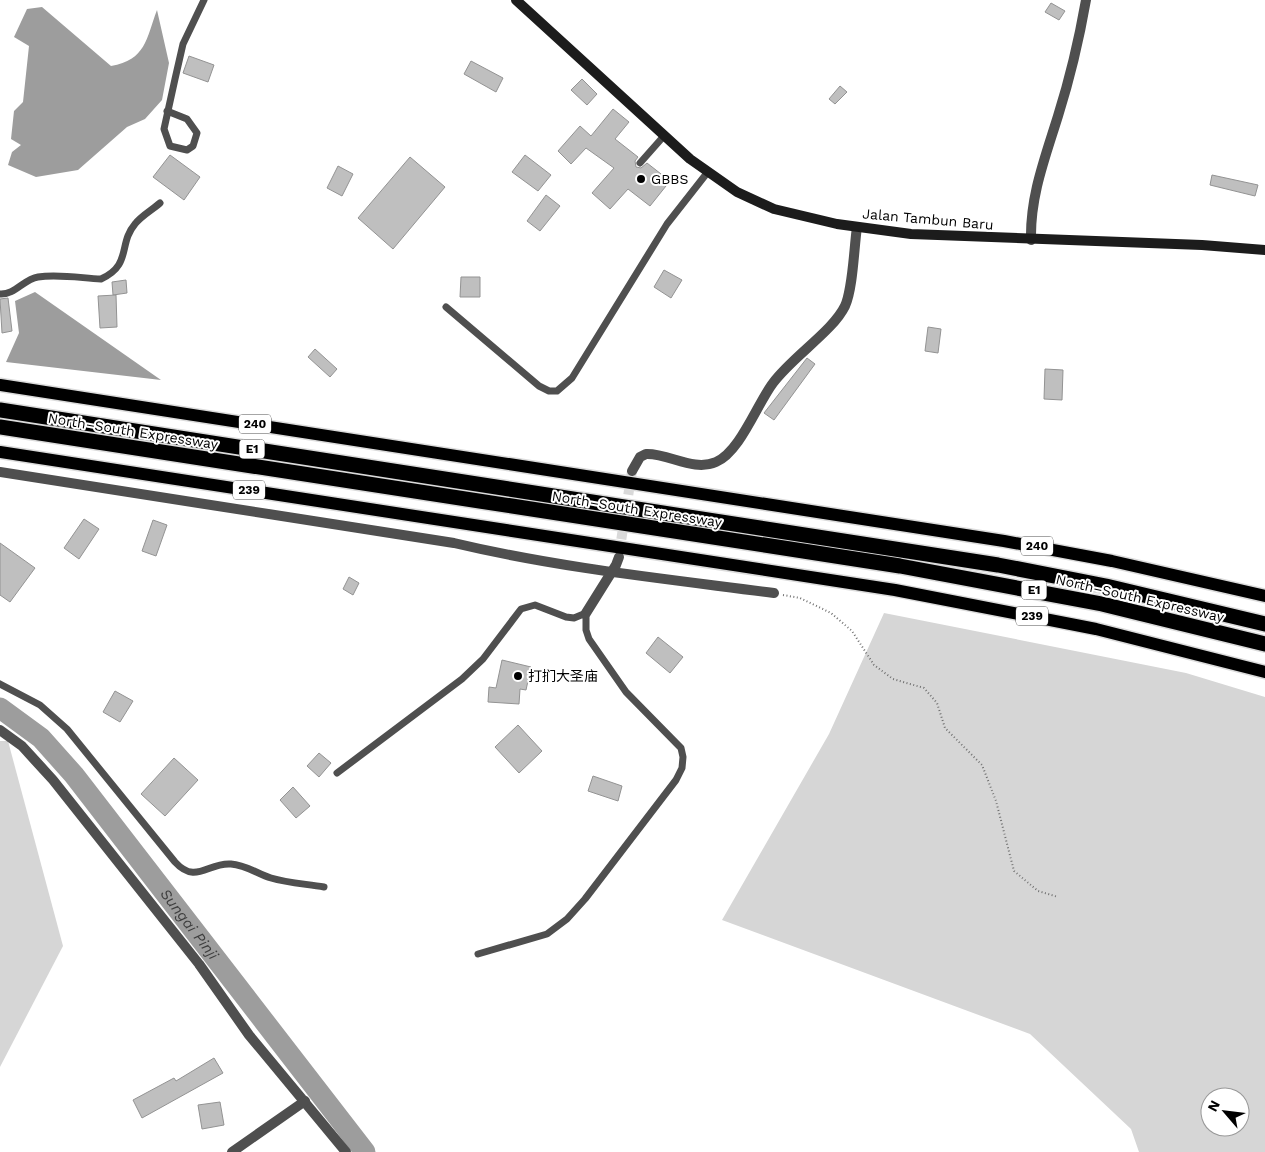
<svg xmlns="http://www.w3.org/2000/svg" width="1265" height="1152" font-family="'Work Sans','Noto Sans SC',sans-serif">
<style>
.green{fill:#d6d6d6;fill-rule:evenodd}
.water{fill:#9d9d9d}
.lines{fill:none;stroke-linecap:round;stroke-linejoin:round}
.river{stroke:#9d9d9d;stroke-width:21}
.building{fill:#bfbfbf;stroke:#939393}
.street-tunnel{stroke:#d9d9d9;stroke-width:10;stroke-dasharray:10 5;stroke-linecap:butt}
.primary-casing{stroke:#dbdbdb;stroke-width:15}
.highway-casing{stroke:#dbdbdb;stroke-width:18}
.path{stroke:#717171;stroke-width:2;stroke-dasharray:1 2.5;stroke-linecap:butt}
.lane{stroke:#4f4f4f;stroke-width:7}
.street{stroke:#4f4f4f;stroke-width:10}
.secondary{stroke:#1c1c1c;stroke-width:10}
.primary{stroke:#000;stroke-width:12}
.highway{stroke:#000;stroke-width:15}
.poi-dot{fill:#000;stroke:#fff;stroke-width:2}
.labels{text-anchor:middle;stroke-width:4;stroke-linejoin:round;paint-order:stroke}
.shield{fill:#fff;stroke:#4c4c4c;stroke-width:1}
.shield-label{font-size:12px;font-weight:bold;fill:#000}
.poi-label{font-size:14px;fill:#000;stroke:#fff;text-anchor:start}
.street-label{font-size:14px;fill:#000;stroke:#fff}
.water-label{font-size:15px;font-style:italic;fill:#3e3e3e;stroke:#fff}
</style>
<rect width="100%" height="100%" fill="#fff"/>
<g class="green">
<path d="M884 613 1186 673 1265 697V1152H1139L1131 1129 1030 1034 722 920 829 734ZM1210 1097H1240V1127H1210Z"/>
<path d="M0 741H8L63 946 0 1067Z"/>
</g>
<g class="water">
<path d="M42 7 111 66C146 60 146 39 157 10L169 63 162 100 145 119 127 127 78 170 36 177 8 165 12 152 21 145 11 139 14 111 23 102 29 46 14 37 27 9Z"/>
<path d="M35 292 161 380 6 362 19 333 15 301Z"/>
</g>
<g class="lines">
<path class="river" id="s1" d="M0 708 41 738 74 775 365 1152"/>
</g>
<g class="building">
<path d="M1051 3 1065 11 1059 20 1045 12Z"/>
<path d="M189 56 214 65 208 82 183 73Z"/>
<path d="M471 61 503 78 496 92 464 74Z"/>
<path d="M582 79 597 94 587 105 571 90Z"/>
<path d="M840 86 847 92 835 104 829 99Z"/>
<path d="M613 109 629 122 615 139 638 157 635 161 636 167 641 168 647 163 670 181 650 206 628 189 610 209 592 193 614 168 586 148 571 164 558 151 580 126 591 136Z"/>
<path d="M170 155 200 177 184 200 153 177Z"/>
<path d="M525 155 551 175 538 191 512 172Z"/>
<path d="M410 157 445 187 393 249 358 218Z"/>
<path d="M338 166 353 174 342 196 327 188Z"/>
<path d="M1212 175 1258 185 1255 196 1210 185Z"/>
<path d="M546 195 560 206 540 231 527 221Z"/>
<path d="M664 270 682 280 671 298 654 287Z"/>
<path d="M461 277H480V297H460Z"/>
<path d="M126 280 127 293 113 295 112 282Z"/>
<path d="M116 295 117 327 100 328 98 296Z"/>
<path d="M8 298 12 331 2 333 0 299Z"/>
<path d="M928 327 941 329 938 353 925 351Z"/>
<path d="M315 349 337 369 330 377 308 357Z"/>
<path d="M807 358 815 364 774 420 764 413Z"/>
<path d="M1045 369 1063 370 1062 400 1044 399Z"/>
<path d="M84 519 99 529 79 559 64 548Z"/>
<path d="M153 520 167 525 156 556 142 551Z"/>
<path d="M0 543 35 568 10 602 0 595Z"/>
<path d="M349 577 359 583 353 595 343 589Z"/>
<path d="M658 637 683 657 670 673 646 653Z"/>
<path d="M502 660 531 667 526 690 520 689 519 704 488 702 489 687 496 688Z"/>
<path d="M115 691 133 701 120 722 103 712Z"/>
<path d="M518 725 542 751 519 773 495 747Z"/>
<path d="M319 753 331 763 319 777 307 766Z"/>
<path d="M174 758 198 780 165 816 141 794Z"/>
<path d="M593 776 622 786 618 801 588 791Z"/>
<path d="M293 787 310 806 296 818 280 800Z"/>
<path d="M214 1058 223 1073 142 1118 133 1100 174 1078 176 1081Z"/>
<path d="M220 1102 224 1125 202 1129 198 1105Z"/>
</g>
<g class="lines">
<path class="street-tunnel" d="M619 554 632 471"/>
<defs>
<g id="primary">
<path d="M0 385 1004 541 1112 561 1265 596"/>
<path d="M0 452 895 590 1096 629 1265 672"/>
</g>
<g id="highway">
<path d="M0 410 998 565 1106 586 1265 624"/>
<path d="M0 427 900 566 1102 604 1265 644"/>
</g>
</defs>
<use href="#primary" class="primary-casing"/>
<use href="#highway" class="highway-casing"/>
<path class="path" d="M783 595 800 598 831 613 852 631 874 665 893 679 924 688 937 703 945 728 982 765 996 801 1014 871 1038 891 1058 897"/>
<g class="lane">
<path d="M167 111 187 119 197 133 193 146 187 150 170 146 164 129 175 79 183 44 204 0"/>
<path d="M640 163 663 137"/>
<path d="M0 294C15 295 24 279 38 277 58 274 81 278 101 279 132 265 118 244 135 224 141 216 152 210 160 203"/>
<path d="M446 307 539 386 549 391H557L572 378 667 224 707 173"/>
<path d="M0 684 40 705 67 729 175 862C196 885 208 862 231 864 246 865 258 874 271 878 288 883 307 884 324 887"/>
<path d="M337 773 462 679 483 659 521 609 535 605 566 617 574 618 586 613V630L589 639 626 692 681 748 683 757 682 768 676 780 585 899 567 919 547 934 478 954"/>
</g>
<g class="street">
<path d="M1031 240C1030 196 1045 158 1058 116 1070 78 1079 40 1086 0"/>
<path d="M632 471 640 457 646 454C669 453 693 472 716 462 740 452 757 404 773 383 792 357 833 331 845 306 853 289 854 247 857 227"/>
<path d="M0 472 454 543C559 568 667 579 774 593"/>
<path d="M586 613 616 565 619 557"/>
<path d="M0 730 22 746 53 780 199 964 249 1035 346 1152"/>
<path d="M232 1152 305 1101"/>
</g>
<path class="secondary" d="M516 0 690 159 737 192 774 209 837 224 911 234 1202 245 1265 250"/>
<use href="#primary" class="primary"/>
<use href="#highway" class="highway"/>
</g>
<g class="poi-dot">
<circle cx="641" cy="179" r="5"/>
<circle cx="518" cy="676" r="5"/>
</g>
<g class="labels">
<g class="shield">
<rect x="239" y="414.5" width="32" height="19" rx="4"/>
<rect x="239.5" y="439.5" width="25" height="19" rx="4"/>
<rect x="233" y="480.5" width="32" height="19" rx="4"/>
<rect x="1021" y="536.5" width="32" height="19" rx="4"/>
<rect x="1021.5" y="580.5" width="25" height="19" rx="4"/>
<rect x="1016" y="606.5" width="32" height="19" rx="4"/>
</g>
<g class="shield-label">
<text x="255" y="428">240</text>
<text x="252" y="453">E1</text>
<text x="249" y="494">239</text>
<text x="1037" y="550">240</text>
<text x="1034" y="594">E1</text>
<text x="1032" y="620">239</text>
</g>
<g class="poi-label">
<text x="651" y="184">GBBS</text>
<text x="528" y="681">打扪大圣庙</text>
</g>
<g class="street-label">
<text transform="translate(928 219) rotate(5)" y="5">Jalan Tambun Baru</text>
<text transform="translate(133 431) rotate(9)" y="5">North–South Expressway</text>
<text transform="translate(637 509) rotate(9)" y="5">North–South Expressway</text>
<text transform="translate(1140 598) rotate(13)" y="5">North–South Expressway</text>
</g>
<g class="water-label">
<text dy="5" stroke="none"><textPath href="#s1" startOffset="289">Sungai Pinji</textPath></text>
</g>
</g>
<g transform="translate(1225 1112) rotate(298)"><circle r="24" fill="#ffffff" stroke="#999999"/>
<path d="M0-4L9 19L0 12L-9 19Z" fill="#000000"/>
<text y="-8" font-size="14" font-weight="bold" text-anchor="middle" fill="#000000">N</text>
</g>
</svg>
